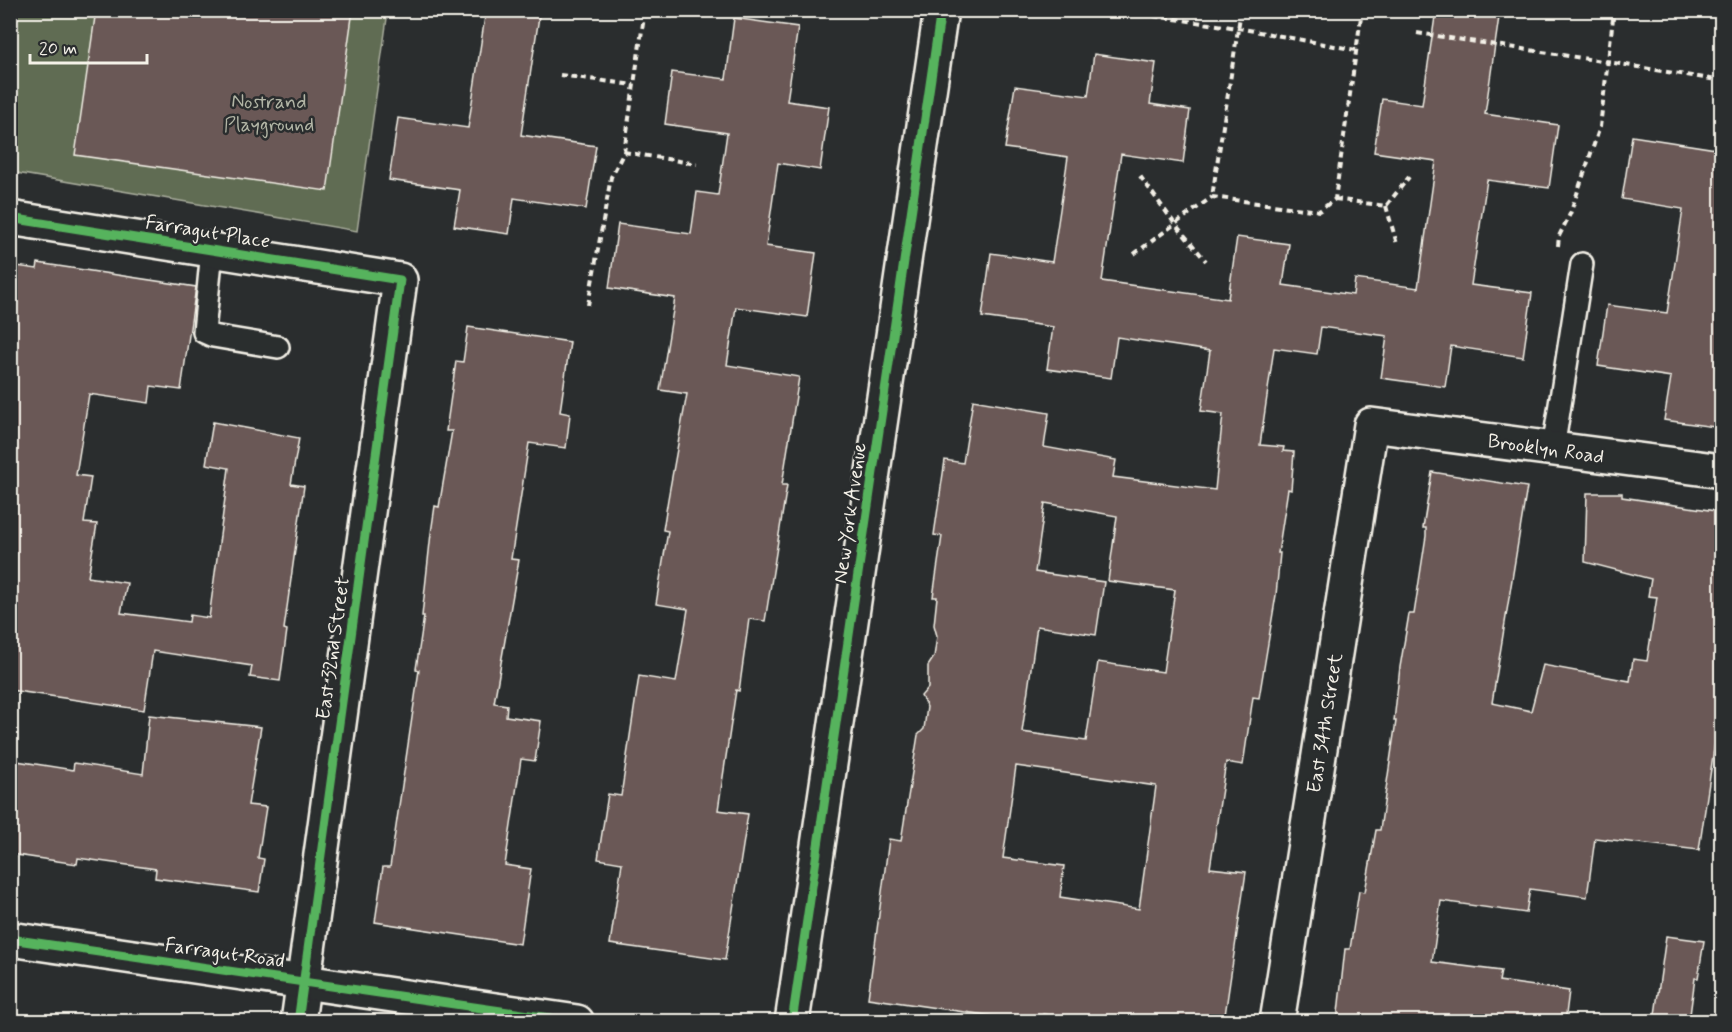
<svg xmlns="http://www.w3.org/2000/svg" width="1732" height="1032" font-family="Mynerve,sans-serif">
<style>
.green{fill:#616c53;stroke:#aaae9e;stroke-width:1.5}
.building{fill:#6b5956;stroke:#f4f1e8;stroke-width:1.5;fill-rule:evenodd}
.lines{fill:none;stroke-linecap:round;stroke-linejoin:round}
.lane-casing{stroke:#f4f1e8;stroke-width:26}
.street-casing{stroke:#f4f1e8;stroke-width:38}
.path{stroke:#f4f1e8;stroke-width:4;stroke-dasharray:6 4.5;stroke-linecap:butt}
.lane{stroke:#2a2d2e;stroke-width:21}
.street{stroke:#2a2d2e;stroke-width:33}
.cycleway-casing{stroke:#2a2d2e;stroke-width:13}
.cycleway{stroke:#56b35d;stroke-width:9}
.labels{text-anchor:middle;stroke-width:5;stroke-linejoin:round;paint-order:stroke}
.park-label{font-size:20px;fill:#b2b5a5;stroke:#2a2d2e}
.street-label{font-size:20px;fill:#f4f1e8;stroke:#2a2d2e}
</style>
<rect width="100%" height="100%" fill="#2a2d2e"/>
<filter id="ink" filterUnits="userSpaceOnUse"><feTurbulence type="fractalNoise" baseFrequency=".0167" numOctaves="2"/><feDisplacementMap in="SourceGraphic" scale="12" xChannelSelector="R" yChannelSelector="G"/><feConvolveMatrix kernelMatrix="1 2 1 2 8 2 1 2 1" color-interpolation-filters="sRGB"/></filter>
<g filter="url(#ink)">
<path class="green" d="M10 11H388L357 231 11 172Z"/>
<g class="building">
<path d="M96 10H353L327 191 75 155Z"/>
<path d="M486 10H540L521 135 596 146 586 209 514 198 509 234 454 226 460 190 389 180 398 118 468 128Z"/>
<path d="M1436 10H1500L1485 114 1558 125 1549 188 1487 180 1471 285 1532 293 1523 357 1451 346 1445 387 1381 378 1387 336 1321 327 1317 354 1274 348 1260 445 1284 447 1283 451 1294 452 1291 490 1288 489 1278 553H1280L1276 595 1259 698 1253 697 1243 765 1226 762 1210 868 1246 872 1224 1022H1102L1043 1014 1042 1022H1034L868 998 889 839 901 841 918 735 924 729 927 707 921 696 928 688V666L934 657 937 636 934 625 937 597H933L942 536 934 535 945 460 963 463 973 400 1049 413 1044 447 1116 460 1113 477 1215 490 1223 414 1201 411 1210 351 1117 337 1111 378 1047 369 1053 327 982 317 991 253 1052 262 1068 157 1005 148 1015 86 1088 96 1094 54 1156 63 1150 104 1190 110 1183 163 1121 154 1102 281 1228 299 1237 237 1289 244 1283 285 1353 295 1355 279 1418 288 1436 161 1374 152 1382 99 1422 105ZM1045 503 1117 516 1108 581 1175 590 1163 672 1098 662 1086 741 1022 732 1037 626 1096 635 1104 582 1035 572ZM1016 766 1156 786 1139 909 1060 897 1064 866 1003 858Z"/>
<path d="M734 18 798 27 787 101 829 107 820 170 778 163 766 246 816 253 807 317 736 307 727 365 799 377 782 485H787L765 621 749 619 739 691 736 690 718 810 748 814 725 960 610 944 622 863 598 859 608 794 621 796 639 676 676 682 688 609 656 604 668 531 663 530 668 499 687 394 660 390 675 298 609 288 618 224 691 234 697 192 718 195 727 133 665 124 672 72 726 79Z"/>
<path d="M1632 136 1722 150V428L1664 420 1671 377 1598 366 1607 305 1667 313 1675 263 1683 209 1622 199Z"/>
<path d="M38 263 196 287 181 390 151 386 149 403 89 394 76 475 91 477 84 523 97 524 88 577 127 583 121 613 189 622 190 615 209 618 229 468 206 464 213 422 299 438 291 484 304 486 284 629 287 630 280 681 250 677 252 666 153 651 144 710 10 690V265L37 269Z"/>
<path d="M468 327 570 342 560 412 570 414 566 448 529 443 511 559 519 560 494 703 507 705 506 716 541 721 535 761 521 759 505 865 531 869 520 944 375 922 383 867H390L419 670 416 669 424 616H422L431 533 435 506 439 507 452 431H446L456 361 463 362Z"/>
<path d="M1432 472 1527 487 1492 703 1531 711 1543 665 1630 681 1633 659 1647 661 1657 597 1648 596 1651 579 1585 562 1587 493H1622V497L1722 512V695L1699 850 1595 838 1587 897 1530 889 1526 913 1441 901 1432 962 1501 971 1499 981 1569 991 1565 1022H1337L1345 949H1350L1359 891 1365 892 1376 830H1380L1396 721H1394L1400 667 1409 614H1414L1426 536V528H1423Z"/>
<path d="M149 715 261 727 248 805 266 807 258 858 264 859 259 892 155 878 156 869 78 858 77 864 10 854V760L73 770 74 763 143 774Z"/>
<path d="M1666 936 1704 941 1698 978H1695L1689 1022H1654Z"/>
</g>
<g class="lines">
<defs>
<g id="lane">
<path d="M212 250 204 332 213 336 278 347"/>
<path d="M1553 449 1582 264"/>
</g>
<g id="street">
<path d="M10 218 400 280 298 1022"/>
<path d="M10 939 577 1022"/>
<path d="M792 1022 941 10"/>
<path d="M1277 1022 1371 425 1722 471"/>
</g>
</defs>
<use href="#lane" class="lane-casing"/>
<use href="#street" class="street-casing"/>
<g class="path">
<path d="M1112 10 1238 28 1356 50"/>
<path d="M1241 10 1212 197 1319 211 1335 199 1362 10"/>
<path d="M1417 33 1608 62 1722 81"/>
<path d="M560 75 634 85"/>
<path d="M624 152 697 164"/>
<path d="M1140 176 1175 224 1206 261"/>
<path d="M1335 199 1386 206 1409 177"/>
<path d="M1386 206 1397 244"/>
<path d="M1558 246 1559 236 1570 214 1600 127 1614 10"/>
<path d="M1134 254 1212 197"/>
<path d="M588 305 611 177 624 152 645 10"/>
</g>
<use href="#lane" class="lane"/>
<use href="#street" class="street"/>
<defs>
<g id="cycleway">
<path d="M10 218 400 280 298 1022"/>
<path d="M10 939 577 1022"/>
<path d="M792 1022 941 10"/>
</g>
</defs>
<use href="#cycleway" class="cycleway-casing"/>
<use href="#cycleway" class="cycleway"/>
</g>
</g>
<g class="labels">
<g class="park-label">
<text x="269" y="108">Nostrand<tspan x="269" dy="23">Playground</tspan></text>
</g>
<g class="street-label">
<text transform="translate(208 231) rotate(9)" y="7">Farragut Place</text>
<text transform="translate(1546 448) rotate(8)" y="7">Brooklyn Road</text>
<text transform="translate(849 513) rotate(-82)" y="7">New York Avenue</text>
<text transform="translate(332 648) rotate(-82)" y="7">East 32nd Street</text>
<text transform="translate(1324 723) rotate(-81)" y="7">East 34th Street</text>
<text transform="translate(225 952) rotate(8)" y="7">Farragut Road</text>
</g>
</g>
<rect width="1732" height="1032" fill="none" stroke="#2a2d2e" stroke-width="36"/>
<rect x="18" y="18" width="1696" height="996" fill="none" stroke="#f4f1e8" stroke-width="2" filter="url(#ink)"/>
<path d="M30 54v9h117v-9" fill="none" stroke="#f4f1e8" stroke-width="3"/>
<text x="39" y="54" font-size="18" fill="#f4f1e8" stroke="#2a2d2e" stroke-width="4.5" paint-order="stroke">20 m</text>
</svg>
